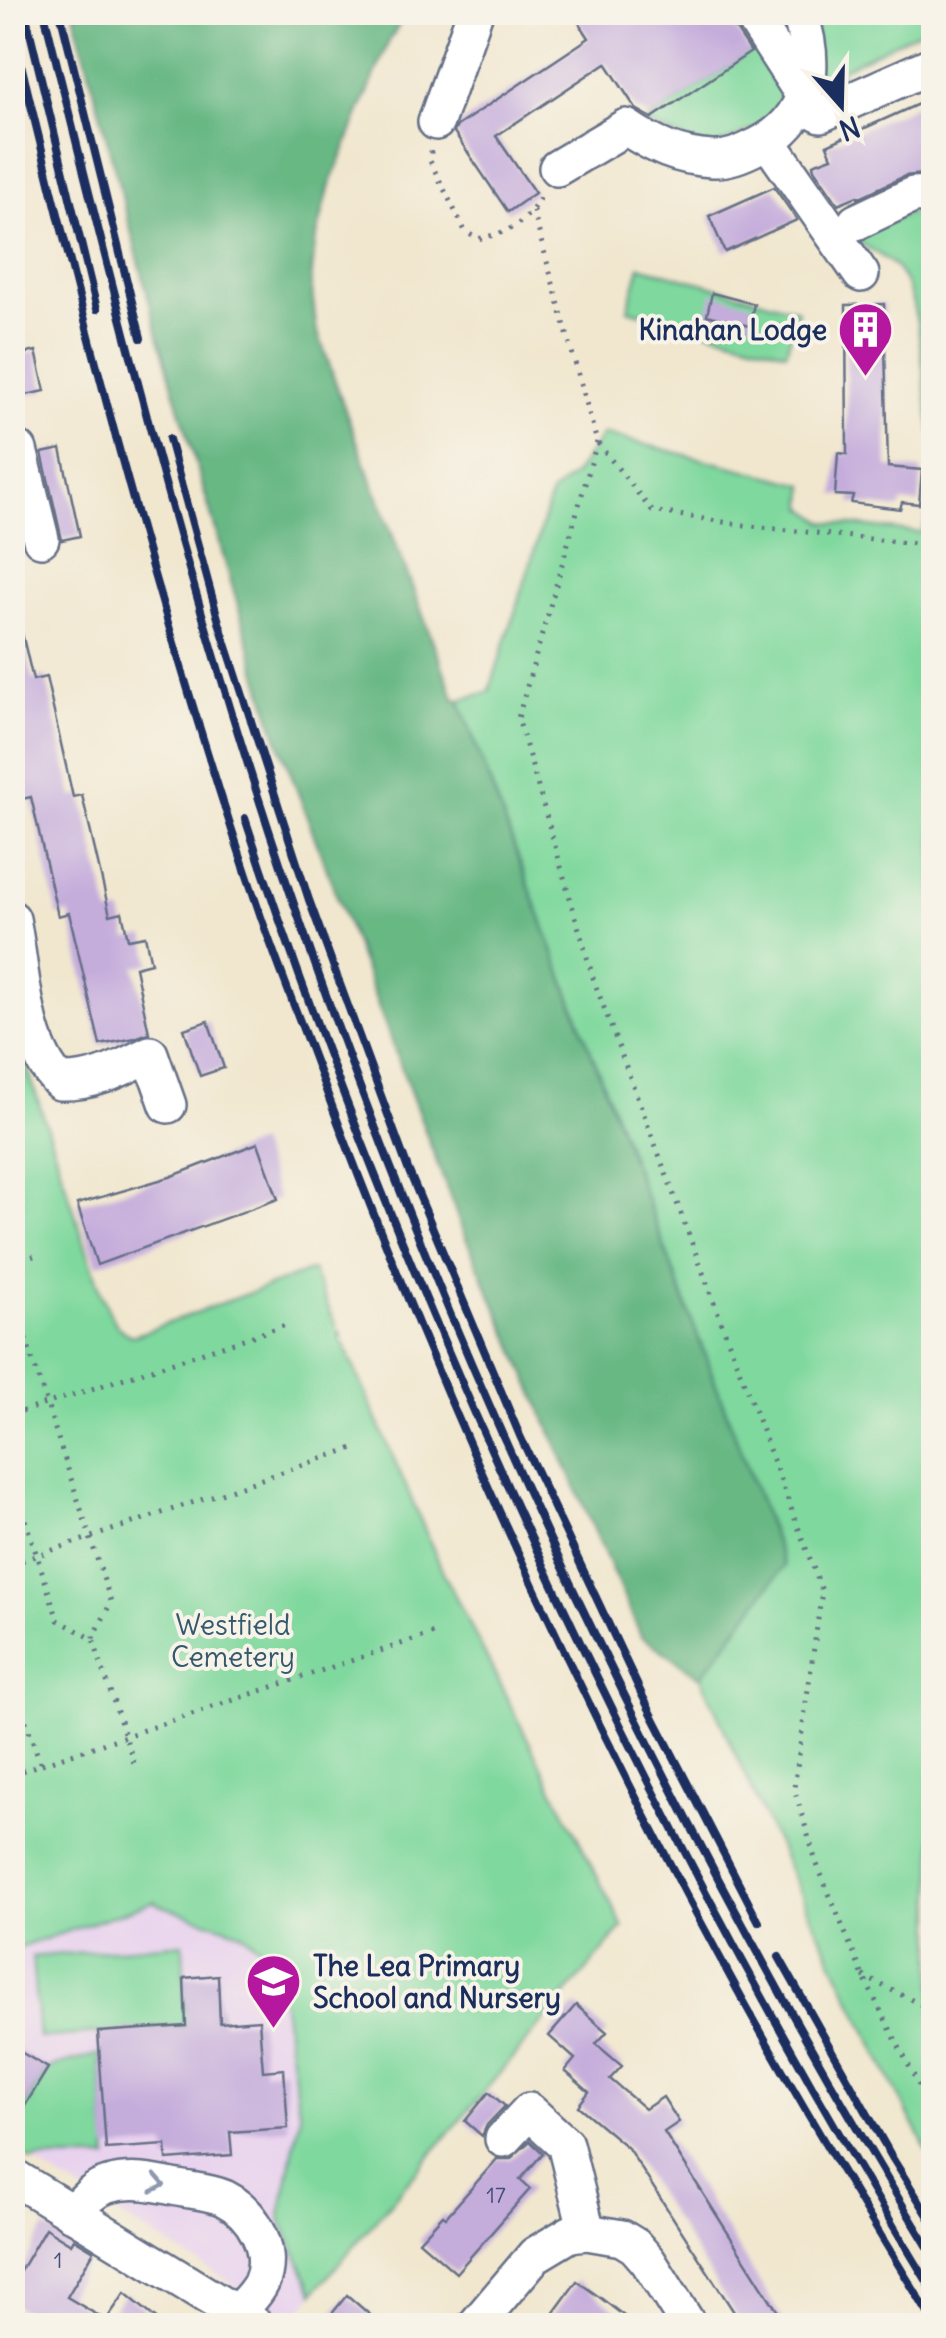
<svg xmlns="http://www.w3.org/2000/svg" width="946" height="2338" font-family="Delius,sans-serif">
<rect width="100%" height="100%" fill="#f7f3e8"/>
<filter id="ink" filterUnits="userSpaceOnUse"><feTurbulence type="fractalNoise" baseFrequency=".01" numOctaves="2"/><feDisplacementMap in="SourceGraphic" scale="20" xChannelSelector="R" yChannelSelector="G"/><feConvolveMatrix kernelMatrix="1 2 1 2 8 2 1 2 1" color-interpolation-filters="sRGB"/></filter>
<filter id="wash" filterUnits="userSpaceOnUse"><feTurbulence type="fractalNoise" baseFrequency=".0048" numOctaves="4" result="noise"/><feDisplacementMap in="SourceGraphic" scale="40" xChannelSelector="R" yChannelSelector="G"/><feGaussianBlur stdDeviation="2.25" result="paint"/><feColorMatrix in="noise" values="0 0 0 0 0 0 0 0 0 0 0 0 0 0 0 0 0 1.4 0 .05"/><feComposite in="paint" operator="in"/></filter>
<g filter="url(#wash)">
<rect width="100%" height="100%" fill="#f1e7cf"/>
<path fill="#e8d2ee" d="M542 1768 623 1927 292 2320 13 2150V1950Z"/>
<g fill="#7fd89d" stroke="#4d847e" stroke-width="2.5">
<path d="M815 13H933V24L840 70 848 90 826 93 816 75Z"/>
<path d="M763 43 790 85 771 115 760 126 710 150 645 123Z"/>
<path d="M933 204V440C923 398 924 296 895 267 884 255 864 247 850 236Z"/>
<path d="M640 266 798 310 786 352 628 309Z"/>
<path d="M603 434 805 485 804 507 824 522 922 533 933 497V2163C851 2003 774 1841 701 1677L784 1565 459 700 489 692 528 572 551 494 575 474Z"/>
<path d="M12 1021 102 1296C110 1312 115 1332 133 1336L312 1270 443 1572 623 1927 314 2293 280 2218 300 2116 276 1960 241 1932 157 1904 155 1901 13 1950Z"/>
<path d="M183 1943 185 2010 219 2008 220 2023 39 2038 32 1957Z"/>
<path d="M99 2054 108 2159H38L32 2161 13 2149 12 2127 48 2068Z"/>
</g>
<path fill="#67b884" stroke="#417471" stroke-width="2.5" d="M74 13H406L388 43 329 188 315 244 311 281 316 327 344 407 455 700H459L784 1566 701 1677 641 1636 462 1229 276 734 160 342Z"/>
<g id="blocks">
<g fill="#c4acdb">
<path d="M572 12H729L732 24 751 52 652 118 636 109 606 63 496 136 535 193 508 212 454 132 457 126 589 38Z"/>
<path d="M934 97V173L905 176 858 198 857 196 838 204 814 169 813 164 832 157 827 145Z"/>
<path d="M774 187 797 220 725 252 709 216Z"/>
<path d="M712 293 754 304 749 326 707 315Z"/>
<path d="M884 304 888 467 922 470 919 504 902 502 900 509 851 503 853 496 835 495 838 453 847 454 846 305Z"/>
<path d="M36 351 45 391 12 398V357Z"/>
<path d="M61 449 80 536 62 540 42 453Z"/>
<path d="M22 633 33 680 46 677 73 797 82 795 110 915 122 912 128 939 145 936 151 963 135 967 149 1033 135 1038 100 1045 69 913 58 916 31 797 22 799 12 755V634Z"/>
<path d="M208 1021 224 1068 200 1076 184 1029Z"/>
<path d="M258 1143 278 1199 97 1265 77 1204 170 1177Z"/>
<path d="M218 1975 220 2023 259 2020 263 2071 284 2069 288 2128 230 2132 232 2155 167 2160 166 2145 106 2149 98 2032 186 2026 184 1978Z"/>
<path d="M576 2005 607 2032 596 2044 622 2066 610 2079 645 2109 663 2097 679 2122 664 2132 787 2326H743L628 2148 578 2106 589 2092 565 2071 575 2059 549 2036Z"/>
<path d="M12 2047 48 2068 12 2127Z"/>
<path d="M489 2092 505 2106 487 2125 482 2136 465 2121Z"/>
<path d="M530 2141 543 2153 520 2180 530 2189 456 2273 419 2241 443 2215 446 2217 497 2159H510Z"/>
<path d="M45 2228 71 2244 74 2239 94 2251 67 2297 106 2320 125 2293 165 2326H48L13 2304V2283Z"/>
<path d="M577 2281 602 2299 637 2326H544Z"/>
<path d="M347 2295 383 2326H322Z"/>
</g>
</g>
</g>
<g filter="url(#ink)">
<use href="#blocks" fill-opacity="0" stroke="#666f86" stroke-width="2.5"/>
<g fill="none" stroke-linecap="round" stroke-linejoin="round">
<defs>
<g id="minor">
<path d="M750 12 804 96"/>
<path d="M802 104 821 114 934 64"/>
<path d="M436 122 475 12"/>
<path d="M768 141 861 274"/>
<path d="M557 168 626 127C654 146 678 157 712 159 727 160 744 153 757 146 812 120 818 65 799 12"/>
<path d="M856 222 913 195 934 194"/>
<path d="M12 451 19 450 41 539"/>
<path d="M12 919C22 968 23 1047 60 1082 95 1083 119 1069 150 1054L168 1105"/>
<path d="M503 2139 529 2111 565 2144 587 2232"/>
<path d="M12 2176 255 2325"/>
<path d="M72 2214C83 2202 93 2189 108 2185 132 2178 154 2183 178 2188 193 2191 210 2192 224 2198 254 2213 275 2251 261 2283 256 2294 244 2305 236 2314"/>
<path d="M475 2326 535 2255 570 2234 587 2232 622 2238 635 2246 648 2261 689 2326"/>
</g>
</defs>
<use href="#minor" stroke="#666f86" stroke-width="40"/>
<g stroke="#666f86" stroke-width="5" stroke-dasharray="2.5 8" stroke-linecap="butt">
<path d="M431 151 430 161 465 231 477 239C512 232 525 224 543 193"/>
<path d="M533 211 597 442 652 511 743 525 934 546"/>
<path d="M597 442 518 718 594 981 822 1591 794 1788 816 1862 863 1976 934 2115"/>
<path d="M12 1222 24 1259"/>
<path d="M12 1263 34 1256"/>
<path d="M12 1312 18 1315 111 1602 93 1639"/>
<path d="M12 1415 286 1325"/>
<path d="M12 1480 58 1620 93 1639 135 1766"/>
<path d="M12 1564 359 1446"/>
<path d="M12 1681 41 1765"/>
<path d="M12 1774 440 1631"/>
<path d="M863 1976 922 2005 934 2007"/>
</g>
<use href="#minor" stroke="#fff" stroke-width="35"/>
<g stroke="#1b2f5e" stroke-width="8">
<path d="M25 12 97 309"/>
<path d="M44 12C118 312 193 612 294 904 455 1374 675 1833 934 2257"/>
<path d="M60 12 141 338"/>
<path d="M12 27C84 326 161 625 261 917 279 968 299 1018 318 1069 431 1373 564 1670 719 1956 786 2081 860 2202 934 2323"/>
<path d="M169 439 219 622 309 900 408 1169 520 1436 642 1695 759 1922"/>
<path d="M245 818C300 986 364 1152 433 1316 576 1654 742 1980 934 2293"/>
<path d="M779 1957 893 2159 934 2225"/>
</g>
</g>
<defs><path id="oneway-chevron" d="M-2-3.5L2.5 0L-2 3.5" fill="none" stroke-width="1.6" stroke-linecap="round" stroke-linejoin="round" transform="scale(2.5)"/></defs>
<use stroke="#8d97ae" href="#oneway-chevron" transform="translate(158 2184) rotate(11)"/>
</g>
<defs>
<symbol id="building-pin" viewBox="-11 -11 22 30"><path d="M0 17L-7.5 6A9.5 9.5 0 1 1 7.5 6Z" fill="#b5179e" stroke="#f7f3e8"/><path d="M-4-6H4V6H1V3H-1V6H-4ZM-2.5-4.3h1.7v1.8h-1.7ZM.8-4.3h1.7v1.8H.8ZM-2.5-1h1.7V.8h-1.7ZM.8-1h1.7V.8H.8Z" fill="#fff"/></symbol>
<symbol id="school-pin" viewBox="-11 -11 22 30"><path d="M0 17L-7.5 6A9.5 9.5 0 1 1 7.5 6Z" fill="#b5179e" stroke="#f7f3e8"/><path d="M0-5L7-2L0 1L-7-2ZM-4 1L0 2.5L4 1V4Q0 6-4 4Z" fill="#fff"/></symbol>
</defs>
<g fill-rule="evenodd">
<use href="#building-pin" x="834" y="298" width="63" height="86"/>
<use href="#school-pin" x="242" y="1950" width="63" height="86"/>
</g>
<g text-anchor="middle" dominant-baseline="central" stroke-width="8" stroke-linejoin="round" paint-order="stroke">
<g font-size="22" fill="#454e7d">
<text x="496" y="2195">17</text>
<text x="58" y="2260">1</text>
</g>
<g font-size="28" font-weight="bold" fill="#1b2f5e" stroke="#f7f3e8" text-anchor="end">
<text x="827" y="330">Kinahan Lodge</text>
<text x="313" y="1966" text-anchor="start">The Lea Primary<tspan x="313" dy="32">School and Nursery</tspan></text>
</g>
<g font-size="28" fill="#34596e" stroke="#f7f3e8">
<text x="233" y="1625">Westfield<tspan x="233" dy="32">Cemetery</tspan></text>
</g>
</g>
<rect width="946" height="2338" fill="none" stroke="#f7f3e8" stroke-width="50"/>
<g transform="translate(841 105) rotate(160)" stroke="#f7f3e8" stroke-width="8" paint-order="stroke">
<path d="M0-8L18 38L0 25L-18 38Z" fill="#1b2f5e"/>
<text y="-15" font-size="28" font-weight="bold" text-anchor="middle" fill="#1b2f5e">N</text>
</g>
</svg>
